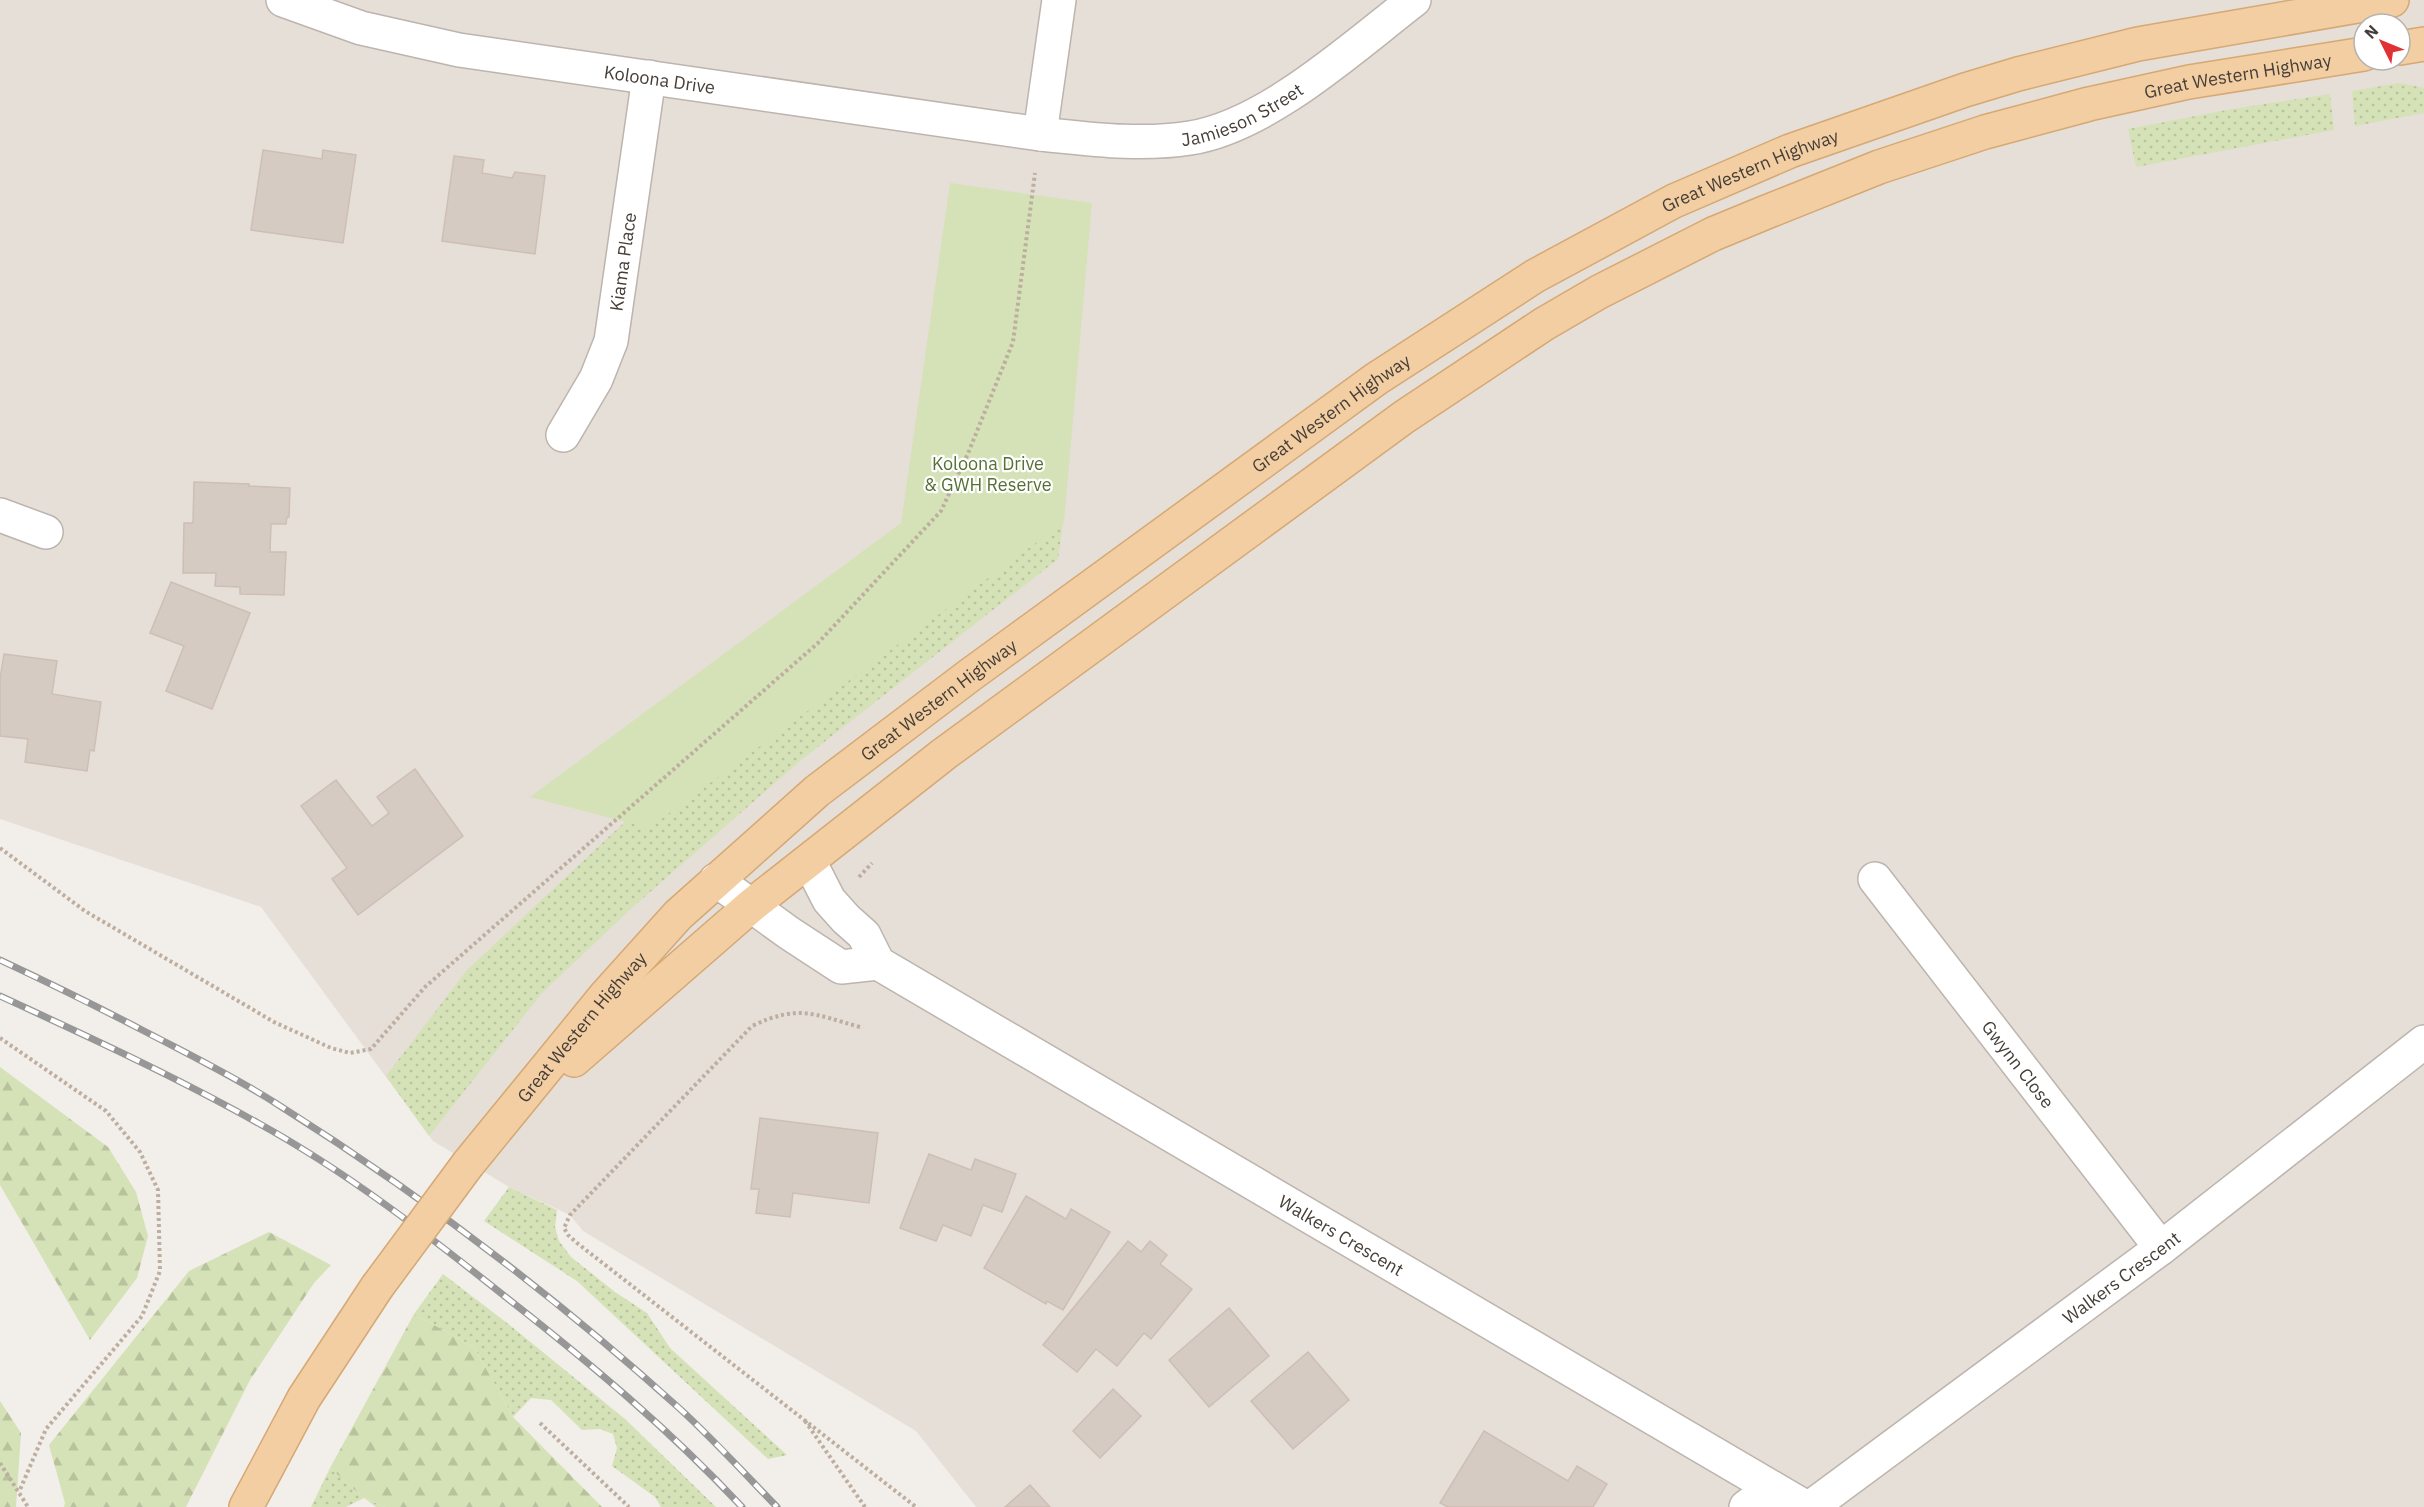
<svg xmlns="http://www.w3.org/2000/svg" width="2424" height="1507" font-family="'IBM Plex Sans',sans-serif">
<defs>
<pattern id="grass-dots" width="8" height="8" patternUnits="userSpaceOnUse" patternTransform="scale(1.5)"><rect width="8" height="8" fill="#d5e2b7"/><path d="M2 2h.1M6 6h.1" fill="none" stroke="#b8c39e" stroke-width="1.8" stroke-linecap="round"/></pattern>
<pattern id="forest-firs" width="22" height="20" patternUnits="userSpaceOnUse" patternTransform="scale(1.5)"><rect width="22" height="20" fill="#d5e2b7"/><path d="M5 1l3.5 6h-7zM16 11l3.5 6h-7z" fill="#b8c39e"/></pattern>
</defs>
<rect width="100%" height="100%" fill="#f2eee9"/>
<path fill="#e6dfd8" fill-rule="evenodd" d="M0 0H2424V1507H976L916 1431 583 1231 570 1215 509 1187 433 1141 261 907 0 819ZM2364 24H2400V60H2364Z"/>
<g fill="url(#grass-dots)">
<path d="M2399 83 2424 88V113L2355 126 2352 91Z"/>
<path d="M2330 94 2334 130 2136 167 2128 129 2232 109Z"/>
<path d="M1066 500 1058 559 800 761 634 906 542 993 429 1136 386 1076 467 970 646 802Z"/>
<path d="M509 1187 557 1210 555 1227 559 1241 571 1257 615 1292 647 1313 670 1348 787 1455 768 1459 577 1281 484 1221Z"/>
<path d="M443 1274 507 1323 625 1419 716 1507H661L655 1497 612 1466 617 1448 613 1434 600 1429 582 1430 551 1400 531 1398 513 1417 474 1347 414 1314Z"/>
<path d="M330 1468 364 1498 385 1507H376L364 1498 346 1507H311Z"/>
</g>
<g fill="url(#forest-firs)">
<path d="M0 1067 108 1147 136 1192 148 1236 137 1278 90 1340 0 1185Z"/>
<path d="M269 1232 331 1265 314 1283 250 1380 186 1507H64L65 1503 49 1445 189 1271Z"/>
<path d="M414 1314 474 1347 513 1417 602 1507H385L364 1498 330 1468Z"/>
<path d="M0 1401 21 1433 16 1507H0Z"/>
</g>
<path fill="#d5e2b7" d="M950 183 1092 203 1064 522 649 828 530 797 901 523Z"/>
<g fill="#d6cbc3" stroke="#cdbfb4" stroke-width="1.5">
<path d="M263 150 322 159 323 150 356 155 343 243 251 230Z"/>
<path d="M454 156 484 160 482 173 512 178 515 172 545 176 535 254 442 241Z"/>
<path d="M194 482 249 484V486L290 488 289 517H287L286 524H271L270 552H286L284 595 240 594V587L215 586 216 573H183L184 523H193Z"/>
<path d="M171 582 250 613 212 709 166 691 184 646 150 633Z"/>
<path d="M4 654 57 661 52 694 101 702 94 751 90 750 87 771 25 762 28 739 0 736V679Z"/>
<path d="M415 769 463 836 358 915 332 879 347 868 301 806 336 780 372 826 389 813 377 797Z"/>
<path d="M760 1118 878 1133 869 1203 793 1193 790 1217 756 1213 759 1189H751Z"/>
<path d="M929 1154 971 1170 975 1159 1016 1174 1002 1212 983 1205 971 1236 943 1225 936 1241 900 1228Z"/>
<path d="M1026 1196 1066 1219 1071 1209 1110 1232 1063 1310 1047 1301 1046 1304 984 1268Z"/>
<path d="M1128 1241 1141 1252 1150 1241 1167 1255 1160 1264 1192 1289 1151 1339 1144 1333 1117 1366 1096 1349 1077 1372 1043 1345Z"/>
<path d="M1229 1308 1269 1356 1209 1407 1169 1360Z"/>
<path d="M1308 1352 1349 1400 1293 1449 1251 1401Z"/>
<path d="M1113 1389 1141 1416 1100 1458 1073 1431Z"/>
<path d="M1484 1431 1568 1481 1577 1466 1607 1484 1593 1507H1448L1440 1503Z"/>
<path d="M1030 1485 1050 1507H1005Z"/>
</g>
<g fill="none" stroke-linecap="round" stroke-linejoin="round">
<defs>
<g id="minor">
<path id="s1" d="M283 0 361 28 459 50 1040 134C1090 139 1140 146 1190 138 1267 126 1353 47 1414 0"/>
<path d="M1040 134 1059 0"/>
<path id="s2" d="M563 435 596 379 611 341 649 77"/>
<path d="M0 515 46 532"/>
<path id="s3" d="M809 861 829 900 846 919 864 935 878 963 1805 1507"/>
<path id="s4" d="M1875 879 2161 1248"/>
<path d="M716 880 789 933 841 967 878 963"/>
<path d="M1746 1507 1772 1488"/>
<path id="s5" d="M1811 1507 2161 1248 2424 1042"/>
</g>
<g id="major">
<path d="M2400 48 2424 44"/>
<path id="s6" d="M574 1060 752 905 944 754 1404 417 1544 324 1599 292 1713 234 1764 213 1879 167 1985 132 2089 104 2189 82 2364 54"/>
<path id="s7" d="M468 1164 606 995 678 915 817 791 970 675 1376 379 1535 276 1674 201 1790 151 1965 90 2018 74 2138 44 2392 0"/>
<path d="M246 1507 304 1398 377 1287"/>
</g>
</defs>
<use href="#minor" stroke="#bdb4ad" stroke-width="36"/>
<use href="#major" stroke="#d5a874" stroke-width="36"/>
<g stroke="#bdaea0" stroke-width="4" stroke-dasharray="3 3" stroke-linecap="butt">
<path d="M0 848 85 911 274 1022 331 1048 350 1053 371 1049 425 987 818 643 941 511 969 451 1013 342 1035 173"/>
<path d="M859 877 872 863"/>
<path d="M860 1027C813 1014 799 1004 752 1026L570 1215 564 1228 568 1235 577 1243 916 1507"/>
<path d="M0 1038 106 1111 140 1152 158 1190 160 1271 142 1316 46 1429 19 1492"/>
<path d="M805 1421 865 1507"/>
<path d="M540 1423 629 1507"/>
<path d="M0 1463 28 1507"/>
</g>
<use href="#minor" stroke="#fff" stroke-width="33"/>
<use href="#major" stroke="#f2cea2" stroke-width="33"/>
<defs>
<g id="rail">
<path d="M0 960C49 983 98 1007 146 1032 190 1055 235 1077 277 1104 417 1192 556 1297 679 1408 713 1439 745 1474 777 1507"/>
<path d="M0 996C87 1036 174 1076 258 1123 347 1172 428 1235 507 1298 590 1363 670 1430 742 1507"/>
</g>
</defs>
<use href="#rail" stroke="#979797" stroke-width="7"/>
<use href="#rail" stroke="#fff" stroke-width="4.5" stroke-dasharray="14" stroke-linecap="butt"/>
<defs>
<path id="major-bridge" d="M377 1287 468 1164"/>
</defs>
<use href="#major-bridge" stroke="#d5a874" stroke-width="36" stroke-linecap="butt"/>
<use href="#major-bridge" stroke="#f2cea2" stroke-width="33"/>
</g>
<g text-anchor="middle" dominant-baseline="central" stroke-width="4.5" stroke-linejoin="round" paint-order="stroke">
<g font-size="18" fill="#453e38" stroke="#fff">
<text stroke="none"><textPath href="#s6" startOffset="1960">Great Western Highway</textPath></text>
<text stroke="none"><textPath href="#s1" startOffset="386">Koloona Drive</textPath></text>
<text stroke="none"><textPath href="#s1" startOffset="978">Jamieson Street</textPath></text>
<text stroke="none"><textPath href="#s7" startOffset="1636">Great Western Highway</textPath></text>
<text stroke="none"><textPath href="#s2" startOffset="186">Kiama Place</textPath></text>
<text stroke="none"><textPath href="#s7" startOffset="1150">Great Western Highway</textPath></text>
<text stroke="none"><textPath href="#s7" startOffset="664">Great Western Highway</textPath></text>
<text stroke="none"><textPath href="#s7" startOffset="178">Great Western Highway</textPath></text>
<text stroke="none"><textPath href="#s4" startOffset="234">Gwynn Close</textPath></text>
<text stroke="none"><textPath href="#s3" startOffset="662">Walkers Crescent</textPath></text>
<text stroke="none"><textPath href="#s5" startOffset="386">Walkers Crescent</textPath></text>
</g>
<g font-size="18" fill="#547032" stroke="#fff">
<text x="988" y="463">Koloona Drive<tspan x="988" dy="21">&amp; GWH Reserve</tspan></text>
</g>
</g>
<g transform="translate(2382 42) rotate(313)"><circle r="28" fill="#ffffff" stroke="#b5b2af" stroke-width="1.5"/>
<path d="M0-4.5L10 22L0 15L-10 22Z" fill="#e03235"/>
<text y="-9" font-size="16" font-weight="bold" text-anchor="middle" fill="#453e38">N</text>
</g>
</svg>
